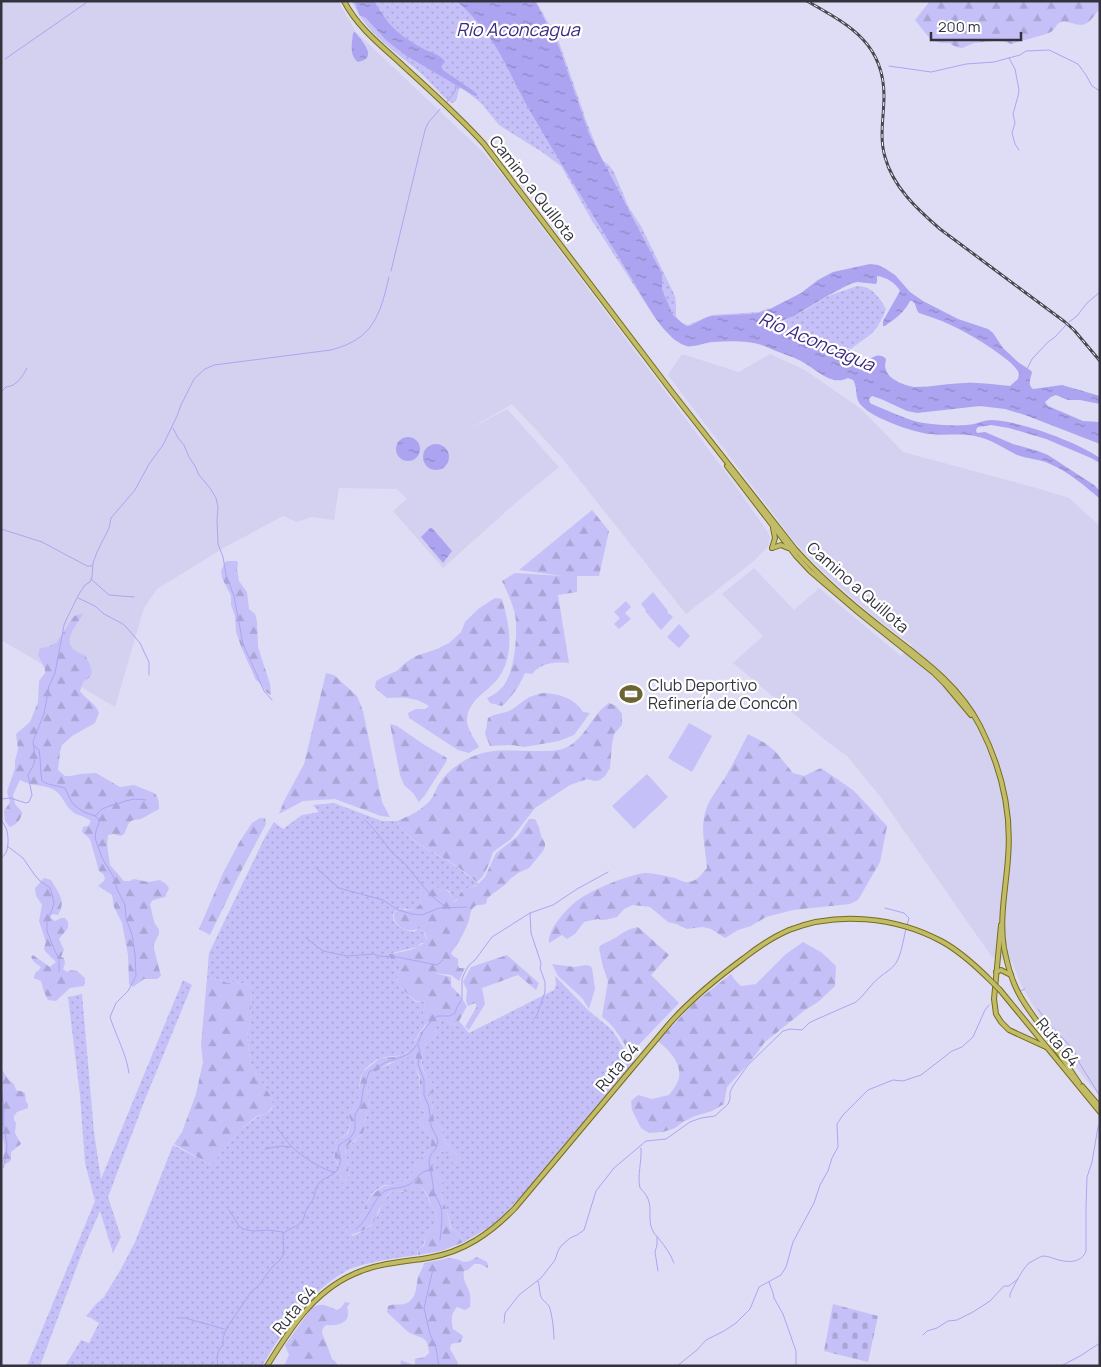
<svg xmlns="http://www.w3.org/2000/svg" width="1101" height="1367" font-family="Manrope,sans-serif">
<defs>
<pattern id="grass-dots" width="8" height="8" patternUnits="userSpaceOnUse" patternTransform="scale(1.25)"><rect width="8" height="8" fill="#c5c0f7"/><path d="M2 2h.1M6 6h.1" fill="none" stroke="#aaa5d5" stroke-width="1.8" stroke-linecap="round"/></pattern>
<pattern id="forest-firs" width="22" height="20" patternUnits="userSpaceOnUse" patternTransform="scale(1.25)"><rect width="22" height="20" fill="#c5c0f7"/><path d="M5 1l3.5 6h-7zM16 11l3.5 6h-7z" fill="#aaa5d5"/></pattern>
<pattern id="cemetery-stones" width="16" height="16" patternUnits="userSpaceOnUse" patternTransform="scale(1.25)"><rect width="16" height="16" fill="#c5c0f7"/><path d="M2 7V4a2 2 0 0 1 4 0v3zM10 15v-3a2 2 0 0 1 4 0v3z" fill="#aaa5d5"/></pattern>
<pattern id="water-ripples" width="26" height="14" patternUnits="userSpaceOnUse" patternTransform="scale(1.25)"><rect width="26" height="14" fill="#ada4f1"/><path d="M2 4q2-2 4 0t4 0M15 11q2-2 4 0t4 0" fill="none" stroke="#8e86c4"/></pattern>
</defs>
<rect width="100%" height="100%" fill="#deddf5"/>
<g fill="#d3d1ef">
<path d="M1 1H338L356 32 482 151 508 182 730 478 767 531 770 537 768 546 754 561 686 614 562 458 512 404 464 432 507 409 559 467 519 500 443 568 393 511 407 499 397 489 339 488 334 520 312 517 297 522 283 516 227 546 157 589 144 608 115 707 1 640Z"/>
<path d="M682 354 739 372 770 354 805 370 861 409 903 452 1040 489 1069 498 1100 526V1097L1072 1062 1036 1010 1021 985 1012 962 992 957 879 795 847 756 829 743 733 663 763 636 722 594 754 568 794 610 819 588 901 656 912 645 876 619 822 571 793 540 668 375Z"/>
</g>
<g fill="url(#grass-dots)">
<path d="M352 1H536L559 42 583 111 585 118 602 160 609 165 614 172 629 208 641 226 675 296 676 304V317L682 323 688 325 712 315 759 312 769 308 779 351 760 344 747 341 715 340 689 347 681 344 673 339 661 325 644 301 591 219 564 171 561 166 542 152 499 125 481 103 462 88 459 89 456 101 452 103 448 101C437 90 427 78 415 68 391 49 364 30 352 1Z"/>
<path d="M857 286C872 286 879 297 886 309 876 335 870 334 851 349 845 346 838 346 832 344 814 340 794 335 779 325L780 323 807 309 828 296Z"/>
<path d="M334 803 382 821H397C407 841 428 849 446 860 458 867 468 876 479 884 474 887 468 887 463 890 457 893 459 899 453 902L450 892 447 890C442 892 440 891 437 887L429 886 422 890 420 896 421 903 415 909H405L400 908 393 913C392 925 403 930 414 932L419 928 424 933 427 941 421 943 417 947 388 954 391 959 397 961 405 965 398 973 397 985 416 1002 422 1001 425 1003 423 1015 428 1019C426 1026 421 1030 417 1036 414 1041 413 1049 407 1052 399 1058 389 1055 380 1058 375 1060 365 1068 362 1073 360 1077 358 1096 359 1100L349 1115 351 1121 347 1134 337 1140 335 1143V1159L342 1173 341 1181 343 1183 346 1182 349 1174 345 1149 347 1145 354 1142 363 1133 365 1127 364 1122 369 1110 367 1083C382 1059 398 1067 416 1051L415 1067 419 1077V1093L425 1116 418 1122C439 1141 433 1147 415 1164L412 1175 406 1181 393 1185H384L371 1194 359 1219 349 1227 346 1231 347 1233 353 1236C360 1232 368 1229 373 1223 378 1217 384 1196 390 1193 397 1190 404 1193 409 1191 413 1190 416 1188 420 1187 427 1192 427 1198 431 1205 434 1212 436 1211 437 1220L426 1236 423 1246 418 1249 417 1255C397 1258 364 1262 346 1271 310 1291 282 1331 262 1366H65L81 1340 89 1343 99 1323 91 1318 86 1316 96 1304 104 1297 121 1269 135 1242 173 1145 211 1165 239 1131 257 1117 265 1114 271 1110 273 1105 270 1095 255 1072 250 1061 247 1034 251 1022 252 988 246 984 235 982 228 983 219 980 207 978 209 953 265 837 274 822 283 829 302 815 319 812 313 805Z"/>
<path d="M555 976 588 1010 612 1030 628 1055 636 1060 529 1188 495 1224 464 1242 458 1233 451 1228C449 1217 446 1206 441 1196L443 1189V1181C429 1171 430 1164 441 1151L448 1154 453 1163 459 1162 461 1160C458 1157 456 1153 453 1150 451 1147 447 1145 445 1142 439 1131 448 1132 434 1121L432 1102 429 1097 430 1094 434 1092 435 1086C427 1078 421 1070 422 1059 423 1054 424 1051 424 1046 427 1042 432 1041 434 1037 438 1029 432 1030 441 1021H446L454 1025 459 1021 469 1033 554 990 556 984Z"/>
<path d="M183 980 192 985 144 1102 108 1197 121 1237 113 1253 100 1211 83 1250 40 1366H27L95 1201 85 1163 80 1095 68 997 82 994 94 1132 101 1179Z"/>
</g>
<g fill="url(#forest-firs)">
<path d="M930 1H1100V8C1096 13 1092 20 1087 23 1078 29 1068 18 1059 23 1056 25 1055 29 1051 32L1043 35 1011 44 1003 41H993L974 43 962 48 956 47 949 43H941L931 40 915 20Z"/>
<path d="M592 510 609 531 599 576H577V592L558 595 569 663C555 662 542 662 532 674L525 673C519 686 513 696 502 706L490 703 487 698C496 694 503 688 507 680 515 665 518 631 515 614 512 603 507 591 502 581L515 573 563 576 519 570Z"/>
<path d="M227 561H237L238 563 237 569 239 581 247 592 249 609 255 614 257 621 258 647 270 684 271 695 266 692 261 684 256 680 242 649 236 632 235 616 231 605V596L222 578 221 571 225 562Z"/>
<path d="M495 598 502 599C508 620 513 642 506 663 504 669 499 679 494 683 484 694 468 701 467 719 466 728 475 739 479 747L469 753 458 750 409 718 408 713 416 709H425L429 706C415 697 403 697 387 698L375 688 376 681 385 676 397 671 405 663 416 656 437 649 449 643 461 632 465 622 478 609Z"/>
<path d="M84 613C74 628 57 647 85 655L90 665 92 672 90 677 83 682 80 691C86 700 95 702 99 713L95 723 72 736 62 745 60 752 58 770 65 776H71L80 774 96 773 120 787 134 785 154 793C159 797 159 803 159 809 157 810 143 818 141 819 136 820 132 819 129 823 127 826 126 831 124 834L121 836 113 834 108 835 107 844 110 865 124 881H130L134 879 148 882 160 880 166 884 169 888 165 897 153 900 150 904 154 922 159 930V934L154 944V949L161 976 157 979H144L133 987 129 984 128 955 122 923 114 907 112 895 98 886 104 881 105 878 103 874 99 871 90 839 82 832 83 827 88 826 91 821C83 815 78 816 73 812 66 807 64 799 58 793 51 786 44 787 36 785 30 785 25 782 20 780L13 795 15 804 22 812C21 820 17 824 10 827L5 821 4 811 10 802 7 792 15 768V761L18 749 16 734 30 722 38 702 39 681 45 673V669L38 655 40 648 48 647 57 642 74 616Z"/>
<path d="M326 673 334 675 357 696 363 711 382 802 390 817 381 816 335 799 303 801 279 814 284 801 304 764Z"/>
<path d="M544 693C560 694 574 698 583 712L590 713 574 735 559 741 524 747 512 745 490 746 485 734 488 718C495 713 504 714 511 710 525 701 526 696 544 693Z"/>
<path d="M609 703 616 706 622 714V725L614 734 612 744 610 768 605 776 600 780 595 781 587 779 570 785 535 808 511 839 493 852 489 864 483 876 477 882C467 874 456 865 445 859 428 849 407 840 397 821 410 816 424 809 432 798 435 793 437 786 441 781 448 771 457 765 467 759 492 746 515 752 542 751 550 751 558 751 565 748 586 739 591 715 609 703Z"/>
<path d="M390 724 397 726 423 744 447 758 446 762 425 795 419 802 413 793 404 785 400 775Z"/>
<path d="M748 734 765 743 775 751 793 773 804 776 821 768 853 790 887 826 880 862 858 900 850 904 793 910 766 917 751 926 738 930 725 938 711 929 703 927 687 929 676 924 668 922 650 907 633 905 624 909 617 917 604 920 597 919 584 922 575 934 567 939 562 935 549 943C547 930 567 908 578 900 592 890 627 875 645 873 655 873 665 876 675 878 679 880 685 883 689 882 697 881 702 874 707 868 706 851 701 834 704 818 706 802 718 789 726 776 734 762 741 748 748 734Z"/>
<path d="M260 818H265L266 824 239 875 210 935 199 929 223 873 240 841 252 823Z"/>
<path d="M529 819H535L539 827 541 836 545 843V846L543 851 529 868 518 873 510 879 506 884 491 895 487 899 486 904 480 905H477C469 909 471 915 468 923 465 931 457 946 451 953L453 956 458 959V965L459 968H465L459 981 451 975 434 973 451 977V986L458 993 467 1006 459 1021 454 1025 446 1021H441C432 1030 438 1028 434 1037 432 1041 427 1042 424 1046 424 1051 423 1054 422 1059 420 1070 427 1078 435 1086L434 1092 430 1094 429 1097 432 1102 434 1121C448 1132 439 1131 445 1142 446 1145 451 1147 453 1150 456 1153 458 1157 461 1160L459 1162 453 1163 448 1154 441 1151C430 1163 429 1171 443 1181V1189L441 1196C446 1206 449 1217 450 1228L458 1233 464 1242 441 1251 418 1255V1249L424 1246 426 1236 437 1220C436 1210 434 1212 431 1205 428 1197 427 1191 420 1187L407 1192 401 1191 389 1193 386 1196 383 1204 379 1209 374 1222 364 1230 351 1235 347 1233 346 1231 349 1227 359 1219 371 1195 384 1186 393 1185 406 1181 412 1175 415 1164C433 1147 439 1141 418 1122L425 1116 419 1092 420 1077 415 1067 416 1052 409 1057 397 1062 389 1063 377 1071 367 1083 369 1110 364 1121 365 1127 363 1133 354 1141 350 1143 345 1149 349 1174 346 1182 342 1183 341 1181 342 1173 335 1158V1143L337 1140 348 1134 351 1121 349 1115 359 1100 357 1094 359 1090 362 1074 364 1071 380 1058 394 1057 407 1053 412 1047 417 1037 425 1027 428 1019 423 1015 425 1003 422 1001H416L397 985 398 973 405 965 391 959 388 954C393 954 413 950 417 947 421 945 424 943 427 940L425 933 419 928C409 935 392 926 394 913L401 908 405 910 415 909 421 903 420 896 422 890 429 886 437 887C440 891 442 892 446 890L450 893 453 902 456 901 460 893 464 889 476 886 485 877 496 853 518 836Z"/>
<path d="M44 878 51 880C58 893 67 900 58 915L54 914 51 915V918L55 921 61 918H65L68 922V928L59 939 64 950 61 957 64 958 65 963 63 969 67 972 70 970 77 971 85 978V982L84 986 70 988 56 1001 48 1000 44 992 41 981 34 978 35 973 39 970 41 967 34 962 31 957 33 955 50 967 56 962 45 951 44 948 46 942 39 921 42 905 36 896 35 888Z"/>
<path d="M638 927 669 955 651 975 679 1003 630 1054C623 1041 614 1025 602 1017L608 981 603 967 599 948C603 942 607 943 613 939 624 933 624 930 638 927Z"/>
<path d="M803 942 821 952 836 966 835 986 818 1002 805 1010 765 1042 751 1061 727 1087 724 1104 712 1111 695 1116 683 1122 675 1128 663 1132 649 1133 641 1128 632 1110 631 1101 638 1095 652 1099 669 1095C672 1091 676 1086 678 1081 684 1065 669 1050 658 1041L694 1003 731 974 734 979 741 986 756 984 786 954Z"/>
<path d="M507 955 539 983 536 990 518 975 482 988 485 1004 469 1030 465 1027 477 1006 475 1003 468 1006 466 1001 467 990 463 982 471 967Z"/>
<path d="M552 964 574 967 586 965 590 966 592 968 595 989 589 1009 582 998 558 976Z"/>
<path d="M207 978 219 980 228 983 235 982 246 984 252 988 251 1022 247 1034 250 1061 255 1072 270 1095 273 1105 270 1110 265 1114 257 1116 239 1131 211 1165 174 1144 182 1132 196 1094 203 1062 201 1045Z"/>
<path d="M1 1068 8 1079 14 1084 16 1090 19 1091H21L25 1093 26 1102 28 1104V1108L17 1112 14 1116V1120L16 1123 15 1133 21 1144 11 1152V1160L8 1163 5 1164 2 1161C6 1152 5 1143 1 1134Z"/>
<path d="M477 1257 487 1262 488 1268 480 1264H474L468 1270 464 1271C462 1281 468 1286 470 1294 471 1298 470 1303 470 1307L465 1310 457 1307C451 1313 451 1320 453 1329L462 1335 463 1337 461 1342 451 1344 450 1349 458 1363 457 1366H400L401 1360 413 1365 415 1364V1359L425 1357 429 1353C428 1332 417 1340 406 1330 400 1325 395 1319 389 1314L387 1312 388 1306C394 1303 401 1306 407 1303 417 1298 416 1286 418 1277 420 1272 423 1268 424 1263L450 1258 456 1259 464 1262 470 1261Z"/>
<path d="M345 1302 350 1303 347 1307C352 1323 339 1326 326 1325L323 1328 322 1333 327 1345 332 1359 336 1362 338 1366H284L289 1355 285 1345 311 1309C321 1301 327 1306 337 1310L341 1308Z"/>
</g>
<path fill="url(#cemetery-stones)" d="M833 1304 878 1316 868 1362 824 1351Z"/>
<g fill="#c5c0f7">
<path d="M653 592 668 611 667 612 673 617 661 630 645 611 646 610 641 604Z"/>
<path d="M626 601 631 607 625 613 631 619 619 629 614 624 620 618 614 612Z"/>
<path d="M679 624 690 636 679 648 667 637Z"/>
<path d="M689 723 712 736 692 772 668 758Z"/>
<path d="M647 774 668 797 634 829 612 806Z"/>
</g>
<g fill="url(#water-ripples)" fill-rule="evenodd">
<path d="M354 1H374C389 26 397 34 422 48 429 52 442 55 445 62L441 66 443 70 472 90 477 94V96L473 95 405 55 386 40 366 18 359 15 357 6Z"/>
<path d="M457 1H535L559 47 589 134 660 270 662 274V290L673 315 682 323 686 326H690L705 318 712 316 752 314 764 312 801 293 818 280 833 272 870 264 878 265 886 269 895 275 910 292 923 301 958 319 988 329 993 333 1003 348 1018 362 1030 370 1032 372C1031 378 1027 384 1033 389L1062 385 1100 396V404L1080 400H1068L1056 395 1051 397 1045 402 1048 406 1083 421 1100 422V444L1025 415 1005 409 980 406 917 413 907 411 881 399 872 396 869 399 870 403 874 405C889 411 909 421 924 423 938 425 953 426 966 425 975 425 983 420 992 420 1020 421 1077 442 1100 458V463L1091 458 1046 439 1009 428 991 425 978 427 976 430 977 433 985 432 1013 444 1038 451 1048 455 1094 485 1100 491V499C1085 486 1069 472 1050 464 1040 459 1028 459 1017 455 1003 448 991 439 975 436 960 433 945 436 930 434 915 433 873 418 863 407 853 398 859 390 853 380L848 378C831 387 815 368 801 361 791 356 780 353 769 348 752 340 731 341 713 342 701 343 692 350 680 343 657 329 643 296 629 274 596 219 562 166 530 111 516 87 506 61 490 38 481 25 469 12 457 1ZM877 276C886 277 896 283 900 291L883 321V326H885C896 318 904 313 910 301H912C917 304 915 309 919 313 949 322 977 337 1002 356 1009 361 1015 366 1019 373L1018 379 1010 386C995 385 981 382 966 383 950 383 932 387 915 387 906 386 889 380 886 370 884 366 886 362 886 359 877 350 870 361 861 364 855 361 856 353 848 349L793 333 777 326 779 322 794 316 829 295 850 284 857 282 876 284 877 282Z"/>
<path d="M355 32C362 41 379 58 358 62 349 55 352 43 353 33Z"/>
<circle cx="408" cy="449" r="12"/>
<circle cx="436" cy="457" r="13"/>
<path d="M430 528H432L452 551 443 563 421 537Z"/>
</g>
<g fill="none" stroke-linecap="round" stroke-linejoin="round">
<g stroke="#ada4f1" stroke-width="1">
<path d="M1009 58 1015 69 1019 90 1018 96 1013 114 1015 123 1012 133 1015 144 1019 150"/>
<path d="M5 59 86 3"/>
<path d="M889 66 931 72 966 64 994 62 1020 55 1026 51 1049 50 1078 64 1086 75 1092 86 1100 91"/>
<path d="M447 102 455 91 456 85"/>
<path d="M391 271 425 130 428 123 440 109"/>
<path d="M1069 322 1077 316 1087 303 1100 292"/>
<path d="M1027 369 1032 359 1048 342 1055 337 1066 325"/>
<path d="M1 392 6 387C17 386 22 377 27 368"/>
<path d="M173 428 178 438 184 445 189 457 195 466 199 475 210 488 216 498 218 507 217 520 218 544 223 557 226 575 234 596 243 644 264 691 272 700"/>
<path d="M1 529 42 542 87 566H92"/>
<path d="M91 579 109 595 134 597"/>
<path d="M78 598 95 606 104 614 123 624 127 628 140 643 146 656 149 662V675"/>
<path d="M33 745 39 750C41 760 40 772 42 781 49 786 57 785 65 788L71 801 75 806 84 812 95 816 99 819V823L96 831 95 838 102 858 113 876 117 889 125 905 126 918 132 935 135 955 136 976 128 991 116 1003 110 1017C116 1036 126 1053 129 1073"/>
<path d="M1 799 10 798 26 803 29 802 32 795 28 775 34 764 35 757 33 741 44 714 49 686 55 673 64 625 67 618 79 594 85 585 90 582 92 577 93 563 97 552 109 528 111 518 135 490 149 464 163 445 177 416 181 405 194 379 205 369 214 365 331 350C373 339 380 316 389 277"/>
<path d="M95 816 102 809 112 805 118 804 125 801 135 799 146 800"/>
<path d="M1 819C3 823 6 827 7 831 9 840 9 854 1 858"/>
<path d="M365 820C376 830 383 842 393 853 397 858 403 861 407 866 419 881 431 899 448 908"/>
<path d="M7 846 23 858 34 874 39 880 50 888 52 894 54 903 52 910 47 920V931L54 949 59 959V972"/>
<path d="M316 868 339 888 383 900 398 910 412 914 422 915 439 908 467 907"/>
<path d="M885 908 904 913 909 918 907 925"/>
<path d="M530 913 531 933 541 963 540 968 545 982V992L537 1015 534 1019"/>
<path d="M306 938 323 951 347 956 374 954 379 956 397 957 437 965 443 960"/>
<path d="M1020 991 1025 989"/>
<path d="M1038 1009 1047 1022 1074 1050 1080 1064 1100 1096"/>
<path d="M418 1045 420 1052 418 1064 424 1080V1095L429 1107 431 1126 438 1140 436 1149C425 1158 430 1166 432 1178 433 1183 433 1188 434 1193 436 1198 440 1203 441 1208 443 1218 441 1230 440 1240"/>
<path d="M1 1086 4 1109 3 1122 7 1144 6 1157 3 1168"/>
<path d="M276 1127C282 1133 285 1140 291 1146 300 1155 323 1171 335 1172"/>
<path d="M641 1148C642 1162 637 1175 640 1188 658 1205 644 1216 654 1233 655 1235 658 1237 659 1239 665 1246 671 1255 674 1263"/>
<path d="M265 1149 280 1146 291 1147"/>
<path d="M229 1210 239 1226 243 1229 253 1231 267 1230 283 1232"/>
<path d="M356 1229C368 1220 371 1205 381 1194 388 1186 401 1190 410 1184 414 1182 416 1179 418 1176 421 1173 425 1171 429 1170"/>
<path d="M657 1237V1245L655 1252 658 1271"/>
<path d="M433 1269 424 1308 430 1334 436 1348 439 1366"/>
<path d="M538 1281C540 1286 539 1292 541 1297 543 1301 547 1303 549 1306 552 1313 554 1331 554 1339"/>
<path d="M769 1282 773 1293 774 1298 783 1314 796 1351V1366"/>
<path d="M1010 1297V1294C1015 1284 1021 1271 1029 1263 1033 1261 1039 1257 1043 1256 1049 1256 1054 1259 1059 1260 1070 1263 1082 1262 1086 1251V1207L1087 1177 1092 1162 1098 1127 1100 1124"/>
<path d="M179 1318H185L224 1329"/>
<path d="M504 1323 505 1313 519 1295 541 1278 555 1260 558 1251 561 1246 570 1238 577 1235 584 1230 596 1191 614 1168 646 1141 666 1139 690 1122 701 1118 715 1116 728 1104 730 1099V1092L733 1086 748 1065 783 1031 790 1029 802 1030 809 1023 815 1020 856 1002C865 995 871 983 881 976 886 972 892 969 896 963 902 953 903 940 906 929"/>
<path d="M923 1335 927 1331 937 1328 948 1321 957 1320 973 1312 990 1301 1004 1286H1009L1018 1279"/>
<path d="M218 1366 217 1357 219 1350 223 1345V1338L226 1329 251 1292 260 1284 272 1267 279 1261 284 1254 283 1234C288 1228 297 1228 302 1221 304 1219 305 1214 306 1210 308 1206 312 1202 314 1197 315 1193 315 1189 317 1186 323 1176 334 1177 338 1169 341 1163 341 1156 338 1150L339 1145 351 1137 355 1130V1115L361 1104 363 1090 369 1072 388 1061 402 1057 411 1052 418 1043 423 1031 434 1018 438 1016H450L455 1013 457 1007 462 999V979L465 972 469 965 475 960 492 937 530 913 553 905 577 889 608 872"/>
<path d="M677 1366 697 1350 706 1340 724 1331 736 1323 750 1309 759 1287 781 1275 786 1267 793 1242 814 1203 820 1185 828 1171 832 1158 838 1147 837 1124 843 1115 868 1090 893 1080 903 1081 921 1075 952 1051 962 1047 973 1037 985 1010 989 1005"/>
<path d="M1061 1366 1080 1356 1100 1343"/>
</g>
<defs>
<g id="major">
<path d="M344 1C357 26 378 43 398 61 427 88 457 114 484 144L672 392 795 549C821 578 851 604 882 628 919 657 958 683 980 726 1001 767 1012 811 1008 858 1006 888 999 918 1004 948 1007 963 1011 979 1018 992 1024 1004 1033 1015 1041 1027 1054 1045 1066 1064 1079 1083"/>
<path d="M727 466 796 556 810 571 859 613 934 673 945 684 971 715"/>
<path d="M772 548 775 538 773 528"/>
<path d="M772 548 781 545 788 548"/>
<path d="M1001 925 994 999 996 1014 1001 1022 1009 1030 1046 1047"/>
<path d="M996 972 1001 970 1011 975"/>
<path d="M1000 990 1100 1112"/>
<path d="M1082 1086 1100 1107"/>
<path d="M267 1366C290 1329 313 1292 354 1274 377 1263 404 1262 428 1258 464 1252 491 1233 515 1208L670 1023C692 998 717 978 744 958 758 947 773 937 789 930 837 911 896 917 941 941 960 951 976 966 991 981"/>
</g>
</defs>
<use href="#major" stroke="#766e16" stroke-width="6"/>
<use href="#major" stroke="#c2bb67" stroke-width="4"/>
<defs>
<path id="rail" d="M807 1C847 24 884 42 884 96 884 116 879 137 885 157 893 187 917 209 940 229L1065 322 1074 330 1100 361"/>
</defs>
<use href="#rail" stroke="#484752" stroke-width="3"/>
<use href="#rail" stroke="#fff" stroke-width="1" stroke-dasharray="4" stroke-linecap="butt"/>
<defs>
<path id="major-bridge" d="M991 981 1000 990"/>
</defs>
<use href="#major-bridge" stroke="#766e16" stroke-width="6" stroke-linecap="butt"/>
<use href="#major-bridge" stroke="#c2bb67" stroke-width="4"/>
</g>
<defs>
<symbol id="stadium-bare" viewBox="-9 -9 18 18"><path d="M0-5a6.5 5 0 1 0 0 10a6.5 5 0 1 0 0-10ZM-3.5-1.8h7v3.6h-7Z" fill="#6b6532" stroke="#fff" stroke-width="2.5" paint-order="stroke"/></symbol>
</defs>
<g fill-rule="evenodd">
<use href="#stadium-bare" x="615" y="678" width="32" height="32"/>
</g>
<g text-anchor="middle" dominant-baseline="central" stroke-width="4.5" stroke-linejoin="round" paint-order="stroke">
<g font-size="16" fill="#34333d" stroke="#fff">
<text transform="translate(533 188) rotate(52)">Camino a Quillota</text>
<text transform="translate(858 587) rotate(41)">Camino a Quillota</text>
<text transform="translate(1058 1042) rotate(50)">Ruta 64</text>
<text transform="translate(617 1067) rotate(-50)">Ruta 64</text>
<text transform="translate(294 1310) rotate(-50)">Ruta 64</text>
</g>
<g font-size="16" fill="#34333d" stroke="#fff" text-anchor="start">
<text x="648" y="685">Club Deportivo<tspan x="648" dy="18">Refinería de Concón</tspan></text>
</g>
<g font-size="18" font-style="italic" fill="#3e2981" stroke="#fff">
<text x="518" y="29">Rio Aconcagua</text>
<text transform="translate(817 341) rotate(23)">Río Aconcagua</text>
</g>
</g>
<rect width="1101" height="1367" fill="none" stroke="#34333d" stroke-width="5"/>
<path d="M931 32v8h90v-8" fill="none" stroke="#34333d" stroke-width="2.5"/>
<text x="938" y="32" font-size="15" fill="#34333d" stroke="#ffffff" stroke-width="4" paint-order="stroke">200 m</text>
</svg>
